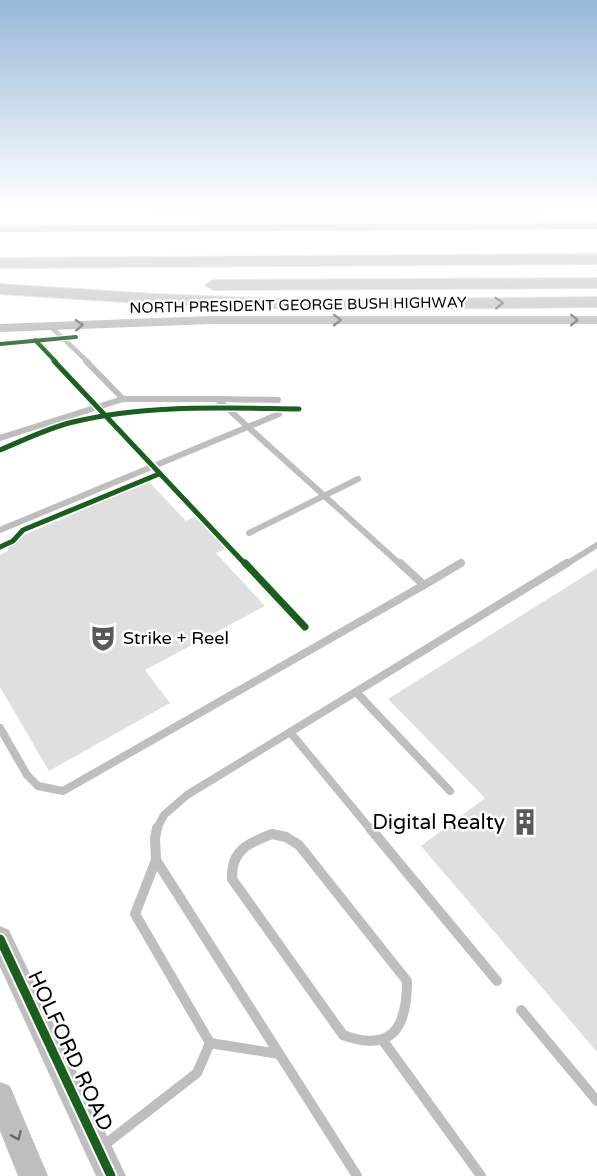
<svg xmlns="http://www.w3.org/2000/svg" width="597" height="1176" font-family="'Varela Round',sans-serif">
<rect width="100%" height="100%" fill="#fff"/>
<path fill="#ececec" d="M145 207H518L546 216 415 219 162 217Z"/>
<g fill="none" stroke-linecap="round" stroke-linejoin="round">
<path stroke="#bfbfbf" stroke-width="4" d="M439 207 462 214"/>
</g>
<g fill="#dfdfdf">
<path d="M149 482 186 521 196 516 227 548 216 553 265 606 145 670 170 703 49 771 0 687V555L8 551V545L19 541 17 538Z"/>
<path d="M597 568V1052L421 846 485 798 388 699Z"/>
</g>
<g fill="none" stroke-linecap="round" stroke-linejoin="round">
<defs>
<g id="motorway">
<path d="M597 254V264L0 268V258Z"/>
<path d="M597 278V288L213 290 205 285 213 280Z"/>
<path d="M0 284 155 294 310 300 597 297V307L310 310 155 304 0 294Z"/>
</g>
</defs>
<use href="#motorway" stroke="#dbdbdb" stroke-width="2"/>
<path stroke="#bebebe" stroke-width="4.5" d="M50 326 88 362"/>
<g stroke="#bebebe" stroke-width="6">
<path d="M86 361 123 399"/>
<path d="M217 399 278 400"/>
<path d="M0 438 123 399H217L401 565"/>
<path d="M0 530 279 414"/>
<path d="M249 533 358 479"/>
<path d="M458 565 461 563"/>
<path d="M565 565 597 545"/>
</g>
<g stroke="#bebebe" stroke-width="8">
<path d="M424 585 461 563"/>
<path d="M356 692 450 791"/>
<path d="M0 728 27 775 38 786 63 791 424 585 400 563"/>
<path d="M290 732 371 830"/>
<path d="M156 830 164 815 187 795 567 563"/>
</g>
<g stroke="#bebebe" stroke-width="10">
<path d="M157 828 155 838 156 860 357 1176"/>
<path d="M370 828 497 981"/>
<path d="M272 834 286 837 299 845 407 981C407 1028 392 1053 343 1035L232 879C231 850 248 843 272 834Z"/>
<path d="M156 860 135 914 210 1043 279 1054"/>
<path d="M521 1010 597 1101"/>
<path d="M384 1042 481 1176"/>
<path d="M103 1146 197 1073 210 1043"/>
</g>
<g fill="#bebebe" fill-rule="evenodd">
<path d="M0 926 9 930 126 1176H96L0 967Z"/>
<path d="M0 1082 10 1086 48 1176H18L0 1131Z"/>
</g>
<g fill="#b8b8b8" fill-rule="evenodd">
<path d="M597 223V229L0 232V226Z"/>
<path d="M211 316H597V324H211L0 332V324Z"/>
</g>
<use href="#motorway" fill="#bebebe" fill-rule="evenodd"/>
<defs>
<g id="cycleway-far3">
<path d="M35 340 56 362"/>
<path d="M0 344 76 337"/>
</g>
<g id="cycleway-far2">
<path d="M54 361 246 565"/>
<path d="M0 450C24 440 48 428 73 422 147 404 224 408 299 409"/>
<path d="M0 547 13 541 23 530 159 474"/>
</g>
<path id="cycleway-far1" d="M245 563 305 627"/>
<path id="cycleway" d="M0 939 111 1176"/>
</defs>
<use href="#cycleway-far3" stroke="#fff" stroke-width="6"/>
<use href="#cycleway-far2" stroke="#fff" stroke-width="8"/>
<use href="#cycleway-far1" stroke="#fff" stroke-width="10"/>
<use href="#cycleway" stroke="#fff" stroke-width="13"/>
<use href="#cycleway-far3" stroke="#1b5e20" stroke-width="4"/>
<use href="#cycleway-far2" stroke="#1b5e20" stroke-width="5"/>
<use href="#cycleway-far1" stroke="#1b5e20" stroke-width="7"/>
<use href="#cycleway" stroke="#1b5e20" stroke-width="9"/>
</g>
<defs><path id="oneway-chevron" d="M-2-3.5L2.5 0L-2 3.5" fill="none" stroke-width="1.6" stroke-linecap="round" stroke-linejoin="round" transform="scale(1.5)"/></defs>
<g stroke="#686868">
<use href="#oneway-chevron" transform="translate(499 303) rotate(-2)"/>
<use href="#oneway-chevron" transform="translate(17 1136) rotate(67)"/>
</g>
<g stroke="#656565">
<use href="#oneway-chevron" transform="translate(337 320)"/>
<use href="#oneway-chevron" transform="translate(574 320)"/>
<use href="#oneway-chevron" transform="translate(79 325) rotate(-3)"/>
</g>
<linearGradient id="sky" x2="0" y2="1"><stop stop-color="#97b8d8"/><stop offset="0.56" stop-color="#fff"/><stop offset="1" stop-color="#fff" stop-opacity="0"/></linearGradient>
<rect width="597" height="372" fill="url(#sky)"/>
<defs>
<symbol id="theatre-bare" viewBox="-9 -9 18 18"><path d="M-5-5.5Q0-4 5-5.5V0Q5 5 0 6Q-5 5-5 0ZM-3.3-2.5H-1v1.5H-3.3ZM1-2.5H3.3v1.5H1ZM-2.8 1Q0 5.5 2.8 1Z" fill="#595959" stroke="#fff" stroke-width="2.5" paint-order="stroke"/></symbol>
<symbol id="building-bare" viewBox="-9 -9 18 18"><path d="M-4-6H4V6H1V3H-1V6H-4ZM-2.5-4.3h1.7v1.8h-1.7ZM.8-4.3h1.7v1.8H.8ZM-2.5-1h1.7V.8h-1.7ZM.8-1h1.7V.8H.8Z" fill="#595959" stroke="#fff" stroke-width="2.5" paint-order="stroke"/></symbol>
</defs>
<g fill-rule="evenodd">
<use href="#theatre-bare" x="84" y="619" width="38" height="38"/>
<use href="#building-bare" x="506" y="803" width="38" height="38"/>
</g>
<g text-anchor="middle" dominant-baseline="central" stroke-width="5" stroke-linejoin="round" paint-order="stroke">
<g font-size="15" fill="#000" stroke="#fff">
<text transform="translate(298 305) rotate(-1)">NORTH PRESIDENT GEORGE BUSH HIGHWAY</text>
</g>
<g font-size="18" fill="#000" stroke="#fff" text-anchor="start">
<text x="123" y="638">Strike + Reel</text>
</g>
<g font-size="21" fill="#000" stroke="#fff" text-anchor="end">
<text x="505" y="822">Digital Realty</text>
</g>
<g font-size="21" fill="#000" stroke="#fff">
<text transform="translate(70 1051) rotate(65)">HOLFORD ROAD</text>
</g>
</g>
</svg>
